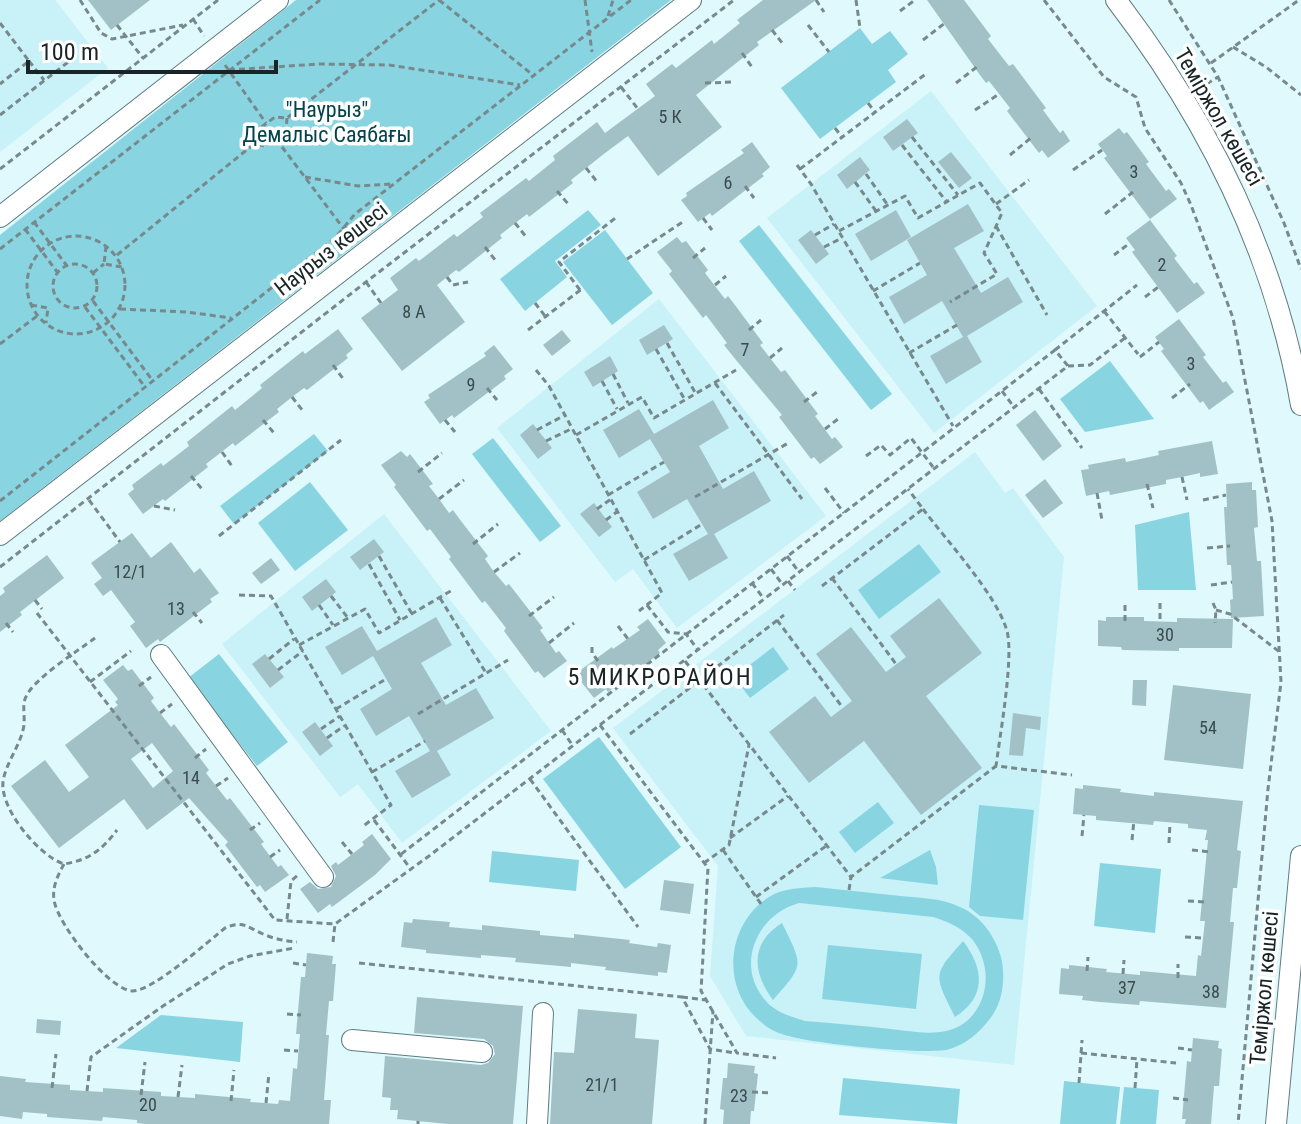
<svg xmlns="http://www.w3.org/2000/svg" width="1301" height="1124" font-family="'Roboto Condensed',sans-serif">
<rect width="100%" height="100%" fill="#dff9fd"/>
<g fill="#c8f2f8">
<path d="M0 0H55L108 68 0 152Z"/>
<path d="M931 91 1097 306 934 433 767 218Z"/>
<path d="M659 299 826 516 677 628 633 569 615 582 497 428Z"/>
<path d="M975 452 1005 493 1013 488 1064 557 1014 1065 746 1036 710 976 718 866 613 728Z"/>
<path d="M384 514 551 731 402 843 358 784 340 797 222 644Z"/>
</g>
<g fill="#88d5e1" fill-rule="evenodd">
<path d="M296 0H671L0 521V235Z"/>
<path d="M860 28 872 44 890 31 908 54 888 70 896 82 820 139 781 88Z"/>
<path d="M588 210 601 225 555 261 567 277 525 311 500 279Z"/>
<path d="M759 225 892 394 871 410 739 241Z"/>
<path d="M605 230 653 293 612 325 563 262Z"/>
<path d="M1110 361 1154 419 1085 432 1060 399Z"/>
<path d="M314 434 328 451 234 524 220 506Z"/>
<path d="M493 438 561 526 540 542 472 454Z"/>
<path d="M310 482 348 530 295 571 258 523Z"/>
<path d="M1189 512 1196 590H1138L1135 525Z"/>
<path d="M919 544 941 572 879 619 858 590Z"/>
<path d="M773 647 789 669 750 698 734 677Z"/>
<path d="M219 654 288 742 257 766 188 678Z"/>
<path d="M599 737 681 847 625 889 543 779Z"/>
<path d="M878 802 894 823 855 853 839 832Z"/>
<path d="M979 805 1034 810 1023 920 980 916 969 907Z"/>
<path d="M930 850 936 867 938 885 880 878Z"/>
<path d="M492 851 579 860 576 891 489 882Z"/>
<path d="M1100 863 1161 869 1155 933 1094 926Z"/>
<path d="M816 887C844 890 872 893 901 896 920 898 942 898 960 907 981 916 995 936 1001 957 1006 978 1003 1003 989 1020 979 1033 966 1044 950 1049 929 1056 804 1043 782 1034 775 1032 766 1027 761 1022 720 990 726 924 769 897 783 888 800 888 816 887ZM799 903 933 917C959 925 978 937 984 964 991 992 976 1025 946 1031 928 1035 909 1031 891 1029 863 1026 834 1023 805 1021 793 1017 781 1014 771 1006 733 972 753 916 799 903Z"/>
<path d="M782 923C803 966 805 964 773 1000 752 972 750 943 782 923Z"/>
<path d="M963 941C984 968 987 997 955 1017 934 974 932 976 963 941Z"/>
<path d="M828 945 922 954 916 1009 822 999Z"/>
<path d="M161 1015 243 1022 240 1062 116 1048Z"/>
<path d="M843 1078 960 1089 957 1124 839 1115Z"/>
<path d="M1064 1081 1120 1087 1116 1124H1060Z"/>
<path d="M1124 1087 1159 1090 1156 1124H1120Z"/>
</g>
<g fill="#a2c1c6" fill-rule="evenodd">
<path d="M88 0H150L111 30Z"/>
<path d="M763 0H816L757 42 759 45 696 95 722 127 658 176 628 136 605 153 571 180 573 183 529 217 527 214 500 235 502 238 473 261 459 272 456 270 437 285 465 322 402 371 361 318 398 290 390 278 416 258 419 261 454 234 457 237 483 217 480 213 526 178 529 181 555 160 553 156 597 122 605 133 655 96 646 84 672 64 676 68 712 40 714 44 740 23 737 20Z"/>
<path d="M927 0H964L991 36 988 39 1009 66 1013 64 1046 108 1043 110 1060 133 1063 130 1070 141 1048 158 1042 150 1039 153 1007 111 1010 108 989 81 986 83 980 75Z"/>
<path d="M907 119 918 133 893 151 883 137Z"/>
<path d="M1119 128 1124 134 1127 132 1149 162 1146 164 1166 191 1169 189 1177 199 1150 219 1104 158 1107 156 1098 144Z"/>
<path d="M752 142 770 167 762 174 764 176 712 216 710 213 698 222 681 200 687 196 686 193 744 153 741 150Z"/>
<path d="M951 152 972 178 959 188 938 162Z"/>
<path d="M860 157 870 170 847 189 837 175Z"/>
<path d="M968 204 984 231 954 248 981 293 1008 277 1023 302 967 336 982 362 946 384 930 356 963 337 942 301 904 324 889 297 927 275 907 240Z"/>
<path d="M896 210 911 237 871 261 855 234Z"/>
<path d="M1150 220 1177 256 1174 258 1194 284 1197 282 1205 293 1177 313 1132 252 1135 250 1126 238Z"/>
<path d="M811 230 829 254 816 264 798 240Z"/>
<path d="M677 237 682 243 686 241 708 270 705 273 725 299 728 296 735 305 763 343 760 345 770 358 781 372 785 370 818 414 815 416 832 439 835 437 843 447 820 464 814 457 811 459 779 417 782 415 736 360 724 345 727 343 706 315 703 318 669 274 672 271 657 252Z"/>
<path d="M1179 319 1206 355 1203 357 1223 383 1226 381 1234 392 1209 410 1203 401 1200 403 1161 351 1164 349 1155 337Z"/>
<path d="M664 325 673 339 647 355 639 340Z"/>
<path d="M338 329 353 349 346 355 348 358 307 390 304 388 292 397 277 409 279 412 235 446 233 443 206 464 208 467 165 501 163 499 143 514 128 494 134 489 132 485 161 463 163 466 189 446 187 442 232 406 235 410 262 388 260 385 303 351 305 354Z"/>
<path d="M562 330 571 341 552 356 543 345Z"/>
<path d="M494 345 513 369 504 376 506 379 454 418 452 415 440 424 424 402 430 398 428 395 486 356 484 353Z"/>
<path d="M610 356 618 371 593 387 584 372Z"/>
<path d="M713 400 729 428 699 446 723 489 754 471 771 501 714 534 728 558 689 581 673 554 708 534 687 499 653 519 637 492 670 472 650 439 619 458 603 430 639 409 654 434Z"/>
<path d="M1035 410 1062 446 1043 461 1016 425Z"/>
<path d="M533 424 552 448 538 459 520 435Z"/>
<path d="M1212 441 1218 474 1200 477V473L1182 477 1166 480V484L1110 495 1109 491 1086 496 1081 470 1089 469 1088 465 1125 458 1126 462 1159 455 1158 451Z"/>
<path d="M401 451 407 457 410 454 433 484 429 486 439 499 449 513 453 510 461 521 488 556 485 559 494 572 506 586 509 584 543 628 540 630 556 653 559 651 567 661 544 678 538 671 535 673 504 631 506 628 485 601 482 603 449 559 451 557 430 529 427 531 394 487 396 485 381 465Z"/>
<path d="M1045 479 1063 503 1043 518 1025 495Z"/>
<path d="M1252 482V490H1256L1258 527 1254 528 1257 561H1261L1264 616 1231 618 1230 600 1233 599 1231 565H1227L1224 507H1227L1226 484Z"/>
<path d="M594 503 612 527 599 537 580 514Z"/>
<path d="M132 533 151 558 171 542 194 573 200 568 219 593 210 599 212 602 160 642 158 639 146 648 130 626 135 622 111 590 103 596 94 584 102 578 91 563Z"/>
<path d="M374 539 384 552 360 570 350 557Z"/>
<path d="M47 555 64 578 20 612 22 615 0 632V596L5 592 3 588Z"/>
<path d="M271 558 280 570 261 584 252 573Z"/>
<path d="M326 579 336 592 312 611 302 597Z"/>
<path d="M939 598 982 653 926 696 982 768 921 815 864 741 809 783 769 732 815 696 831 717 852 701 816 654 851 627 886 672 906 657 890 636Z"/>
<path d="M436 617 452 645 421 663 446 705 476 688 494 718 437 751 451 775 412 798 395 771 430 751 409 716 376 736 360 709 392 689 373 656 342 675 325 647 362 626 377 651Z"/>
<path d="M1106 617H1144V621L1177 622V618L1233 619 1232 648H1179V651L1122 650 1121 647 1098 646V620L1106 621Z"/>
<path d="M648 619 666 643 658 650 660 653 608 692 606 689 594 698 575 674 612 647 613 649 640 630 637 627Z"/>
<path d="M265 654 284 677 270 688 252 664Z"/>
<path d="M123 665 128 671 132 669 154 698 151 701 160 713 171 727 174 724 209 770 206 773 227 800 230 798 264 842 261 844 278 867 281 865 289 875 265 892 260 885 257 887 225 845 228 842 189 798 147 830 124 799 59 848 11 786 45 760 69 792 89 777 65 745 118 705 115 702 118 699 103 680ZM152 743 173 771 153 788 131 759Z"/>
<path d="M1133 680H1147L1146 706 1132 705Z"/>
<path d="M1173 685 1251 694 1243 769 1164 760Z"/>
<path d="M1013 713 1041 717 1040 730 1026 728 1023 756 1009 755Z"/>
<path d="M315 722 333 746 320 756 302 732Z"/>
<path d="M1083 785 1121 789 1120 792 1154 796V792L1243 801 1237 850 1241 851 1237 888H1233L1230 922H1234L1226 1008 1140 1001 1139 1005 1100 1002 1082 1000 1083 996 1059 994 1061 968 1069 969V965L1107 969 1106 972 1140 975V971L1196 976 1198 955 1201 956 1205 921H1200L1208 840H1205L1207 830 1188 828V824L1154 821 1153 825 1096 820V816L1073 814 1075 788 1083 789Z"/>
<path d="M372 834 391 859 375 875 332 907 330 904 318 913 300 889 310 882 318 889 331 887 336 876 331 866 336 862 338 865 364 845 362 842Z"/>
<path d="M664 880 694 884 690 914 660 910Z"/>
<path d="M413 919 450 922 449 927 482 930V925L540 931V935L574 938V934L630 940 629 943 657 947 658 943 671 945 667 973 658 972V976L605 970 606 967 571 963V967L515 962 516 958 481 955V958L426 953V950L401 947 404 922 412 923Z"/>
<path d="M307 953 333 956 332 964H336L333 1001H329L326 1035H329L324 1100H331L329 1124H145L137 1123V1120L103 1117 102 1121 47 1117V1114L23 1112 22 1119 0 1116V1076L26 1079 25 1082 70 1085V1090L103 1092V1088L161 1092V1096L195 1098V1094L251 1099 250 1102 278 1104 279 1100 290 1101 293 1068 297 1069 300 1034H296L301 977H305Z"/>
<path d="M417 997 523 1006 513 1124H448L397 1119 398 1110H390L391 1098 382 1097 385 1056 481 1065 488 1063 495 1054 493 1046 484 1039 414 1033Z"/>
<path d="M578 1009 637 1014 635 1038 659 1040 652 1124H550L554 1052 574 1053Z"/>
<path d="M37 1019 61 1021 60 1035 36 1033Z"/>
<path d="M1193 1038 1219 1041 1218 1048 1222 1049 1219 1086H1214L1211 1124H1185L1186 1119H1182L1187 1061 1191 1062Z"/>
<path d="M728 1063 755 1066 754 1073 758 1074 754 1111H751L750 1124H723L724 1110 720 1109 723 1078H727Z"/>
</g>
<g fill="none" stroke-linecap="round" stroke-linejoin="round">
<defs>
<g id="minor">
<path d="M1116 0C1208 120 1275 255 1301 405"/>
<path d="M0 217 278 0"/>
<path d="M0 535 691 0"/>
<path d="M161 655 323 877"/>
<path d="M352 1040 482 1052"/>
<path d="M537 1124 543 1013"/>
<path d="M1276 1124 1301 856"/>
</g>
</defs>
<use href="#minor" stroke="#5f7c80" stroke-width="22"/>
<g stroke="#77898c" stroke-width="3" stroke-dasharray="6 4" stroke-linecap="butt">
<path d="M80 0 101 33 112 39 183 25"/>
<path d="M439 0 533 75"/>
<path d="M585 0 592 52"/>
<path d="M816 0 824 12"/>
<path d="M856 0 860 28"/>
<path d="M1044 0 1104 77 1136 97 1145 128 1181 183 1191 205 1233 318 1272 521 1281 682 1268 789 1238 1124"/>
<path d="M1169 0 1218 77 1284 223 1301 269"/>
<path d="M900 11 915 0"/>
<path d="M608 16 613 0"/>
<path d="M193 19 204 36"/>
<path d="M0 23 29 61 0 84"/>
<path d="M117 25 143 58"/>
<path d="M808 25 829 52"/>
<path d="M772 30 783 44"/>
<path d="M923 40 945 23"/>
<path d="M1233 47 1266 67 1301 95"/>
<path d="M742 53 752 67"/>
<path d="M29 61 44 80"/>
<path d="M1211 63 1299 0"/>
<path d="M225 65 266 123"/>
<path d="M229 70 319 64 389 65 520 85"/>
<path d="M705 83 733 82"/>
<path d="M956 83 978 66"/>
<path d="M621 87 638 109"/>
<path d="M1198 89 1218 77"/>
<path d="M868 103 875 112"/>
<path d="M975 110 999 94"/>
<path d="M0 115 72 59"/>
<path d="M287 118 286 131 266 146 254 144 256 131 275 117 287 118 439 0"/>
<path d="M835 128 842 137"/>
<path d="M912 137 958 195"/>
<path d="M276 139 353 241"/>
<path d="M902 145 946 201"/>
<path d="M1010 155 1032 137"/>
<path d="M797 165 811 184 953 426"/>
<path d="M586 168 598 183"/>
<path d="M0 169 218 0"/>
<path d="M800 169 927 73"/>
<path d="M1073 170 1102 150"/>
<path d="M866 174 887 204"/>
<path d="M305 177 358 186 392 184"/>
<path d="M855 182 876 211"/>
<path d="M745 186 754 198"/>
<path d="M557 191 569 205"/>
<path d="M996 204 1029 180"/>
<path d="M1105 214 1133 192"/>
<path d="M703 218 712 230"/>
<path d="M34 222 67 266"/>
<path d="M515 223 527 238"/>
<path d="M996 226 1047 315"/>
<path d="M25 229 58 273"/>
<path d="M839 231 905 196 918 218 980 183 1002 213 984 253 997 274 950 302"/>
<path d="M815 235 834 224"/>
<circle cx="76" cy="285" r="49"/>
<path d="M106 246 104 264 122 267"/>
<path d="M485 247 496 261"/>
<path d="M824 247 842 238"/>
<path d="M0 249 320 0"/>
<path d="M117 255 254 144"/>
<path d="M1114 255 1130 243"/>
<path d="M693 258 705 248"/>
<path d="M627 259 684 221"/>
<circle cx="75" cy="286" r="22"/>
<path d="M93 273 104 264"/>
<path d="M447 277 453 285 468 282"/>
<path d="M366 282 381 303"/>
<path d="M715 285 726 276"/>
<path d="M580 290 559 262 618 216"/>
<path d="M873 291 920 263"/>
<path d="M1145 297 1161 285"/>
<path d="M93 301 153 381"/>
<path d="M535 303 545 316"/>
<path d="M31 305 48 308 46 323"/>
<path d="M85 307 145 387"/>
<path d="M120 309 187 312 231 318"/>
<path d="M1104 311 1138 354"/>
<path d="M528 330 583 288"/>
<path d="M749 330 761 320"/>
<path d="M667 343 696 394"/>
<path d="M0 344 37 316"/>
<path d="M656 349 685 400"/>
<path d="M1055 350 1137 285"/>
<path d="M909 353 957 325"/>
<path d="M1140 357 1159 342"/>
<path d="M770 358 782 348"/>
<path d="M333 365 344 380"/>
<path d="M1068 366 1090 365 1125 338"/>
<path d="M536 370 549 386 662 593 639 611"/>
<path d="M613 374 628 403"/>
<path d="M602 381 617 409"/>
<path d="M715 383 802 499"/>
<path d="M487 388 497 400"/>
<path d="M1039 389 1082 448"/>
<path d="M1002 391 1014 407"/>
<path d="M292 397 303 411"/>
<path d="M1172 398 1190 384"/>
<path d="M804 402 817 392"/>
<path d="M263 420 274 433"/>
<path d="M445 420 455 432"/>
<path d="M825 429 838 419"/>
<path d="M537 430 565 415"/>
<path d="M576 435 642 397 654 418 736 370"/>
<path d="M546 441 571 429"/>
<path d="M222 452 232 466"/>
<path d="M866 456 881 445 890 455 911 438 933 467"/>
<path d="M418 472 442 453"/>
<path d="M191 476 202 489"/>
<path d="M1182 477 1187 500"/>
<path d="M1147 484 1153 508"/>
<path d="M825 488 844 513"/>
<path d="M1097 493 1102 520"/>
<path d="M608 495 664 462"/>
<path d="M695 497 790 442"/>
<path d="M439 499 464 480"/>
<path d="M89 500 120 542"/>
<path d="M1203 500 1226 495"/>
<path d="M0 501 335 238 355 214 631 0"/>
<path d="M154 506 175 510"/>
<path d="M597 509 611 499"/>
<path d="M923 509C946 540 997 595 1007 631 1014 657 1000 735 996 766L1072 775"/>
<path d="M606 520 618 511"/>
<path d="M219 536 341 440"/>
<path d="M473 544 498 524"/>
<path d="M1207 548 1230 546"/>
<path d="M379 556 412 614"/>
<path d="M787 556 799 572"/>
<path d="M644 560 702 524"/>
<path d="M369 564 400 620"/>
<path d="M0 567 366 282 734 0"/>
<path d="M771 569 783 585"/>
<path d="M494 572 520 553"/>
<path d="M832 578 896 664"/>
<path d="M788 581 795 590"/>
<path d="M752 583 764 599"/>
<path d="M1211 585 1232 582"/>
<path d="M822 586 923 509 908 489"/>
<path d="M239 595 271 596 391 805 362 827"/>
<path d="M331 596 348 618"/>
<path d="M440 598 486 673"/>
<path d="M35 600 42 609"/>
<path d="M1160 603V622"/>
<path d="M1213 603 1216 610 1215 623"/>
<path d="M319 605 333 625"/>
<path d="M647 605 668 632 686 634 698 650"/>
<path d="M1216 610 1230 614 1281 653"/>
<path d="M193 612 202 623"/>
<path d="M37 613 275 920 335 924 429 856 1068 366 1055 350 400 855"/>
<path d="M529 616 554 597"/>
<path d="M777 620 843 708"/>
<path d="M1125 621V604"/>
<path d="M6 623 13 632"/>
<path d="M618 626 628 639"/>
<path d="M95 638C78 651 32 679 25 699 22 708 26 720 23 730 19 747 5 765 3 782 0 809 39 856 64 864 89 860 102 850 117 830"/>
<path d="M549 643 574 623"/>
<path d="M299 645 365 609 379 633 454 589"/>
<path d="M592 647V653L598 661"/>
<path d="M269 659 294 639"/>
<path d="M685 661 851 877 996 766"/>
<path d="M278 670 303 651"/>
<path d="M90 682 131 651"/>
<path d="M139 686 151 677"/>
<path d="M336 709 386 679"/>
<path d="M160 713 172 704"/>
<path d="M418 714 508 660"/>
<path d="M600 725 708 868 701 991 737 1053 776 1058"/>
<path d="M321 729 340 716"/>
<path d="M562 730 573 746"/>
<path d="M630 734 784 615"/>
<path d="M327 738 344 726"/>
<path d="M195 758 206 749"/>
<path d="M372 772 425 741"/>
<path d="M530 779 638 927"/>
<path d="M216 786 228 778"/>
<path d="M374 820 410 868"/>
<path d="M250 830 260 823"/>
<path d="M1082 836 1084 815"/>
<path d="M730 838 788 796"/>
<path d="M1132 840 1134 820"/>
<path d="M342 842 352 854"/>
<path d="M1169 843 1170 823"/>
<path d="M723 850 761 904"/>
<path d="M1192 850 1211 852"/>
<path d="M270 857 280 850"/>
<path d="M704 863 729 845 749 745"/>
<path d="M64 864C58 875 52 887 54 900 57 923 109 991 133 991 152 991 208 942 225 928 243 920 247 927 263 934 274 939 285 941 297 942"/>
<path d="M849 890 851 877"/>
<path d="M756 897 826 846"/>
<path d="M1188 901 1206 902"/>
<path d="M287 919 291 881 298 875"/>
<path d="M1185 937 1203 938"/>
<path d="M333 942 335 924"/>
<path d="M293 963 306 965"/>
<path d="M359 963 682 997 710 1049 735 1053"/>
<path d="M1087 971 1088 957"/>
<path d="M1123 974 1124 960"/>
<path d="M1178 978V964"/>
<path d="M682 997 706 1000"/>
<path d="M287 1014 301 1015"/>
<path d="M1178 1048 1192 1050"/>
<path d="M284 1050 298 1051"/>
<path d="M1081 1053 1176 1063"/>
<path d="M1079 1083 1082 1040"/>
<path d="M52 1088 56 1054"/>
<path d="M1135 1088 1137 1059"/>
<path d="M87 1091 91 1057 163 1006 228 964 250 956 294 948"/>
<path d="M752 1092 772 1093"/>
<path d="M141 1095 145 1062"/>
<path d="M178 1097 182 1065"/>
<path d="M1173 1098 1188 1100"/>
<path d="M231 1101 234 1070"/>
<path d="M266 1103 269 1073"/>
<path d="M418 1124V1121"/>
<path d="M705 1124 713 1011"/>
</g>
<use href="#minor" stroke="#fff" stroke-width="20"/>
</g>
<g text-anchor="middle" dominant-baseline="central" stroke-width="7" stroke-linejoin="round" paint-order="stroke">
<g font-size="18" fill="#3a4b4e">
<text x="670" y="116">5 К</text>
<text x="1134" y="171">3</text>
<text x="728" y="182">6</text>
<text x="1162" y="264">2</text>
<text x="414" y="311">8 А</text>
<text x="745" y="349">7</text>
<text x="1191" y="363">3</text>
<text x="471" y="384">9</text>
<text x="130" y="571">12/1</text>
<text x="176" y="608">13</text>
<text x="1165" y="634">30</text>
<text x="1208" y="727">54</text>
<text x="191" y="777">14</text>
<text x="1127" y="987">37</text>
<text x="1211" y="991">38</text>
<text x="602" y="1084">21/1</text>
<text x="739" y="1095">23</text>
<text x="148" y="1104">20</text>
</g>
<g font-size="22" fill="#03434c" stroke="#fff">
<text x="327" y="109">"Наурыз"<tspan x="327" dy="25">Демалыс Саябағы</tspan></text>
</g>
<g font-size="22" fill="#182426" stroke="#fff">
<text transform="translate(1219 117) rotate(60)">Теміржол көшесі</text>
<text transform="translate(331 249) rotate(-38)">Наурыз көшесі</text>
<text transform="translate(1264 988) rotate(-85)">Теміржол көшесі</text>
</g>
<g font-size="24" letter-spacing="2" fill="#182426" stroke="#fff">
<text x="660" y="677">5 МИКРОРАЙОН</text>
</g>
</g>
<path d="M28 60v12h248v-12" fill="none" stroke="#182426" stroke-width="4"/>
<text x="40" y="60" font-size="24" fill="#182426" stroke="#ffffff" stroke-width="6" paint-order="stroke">100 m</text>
</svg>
